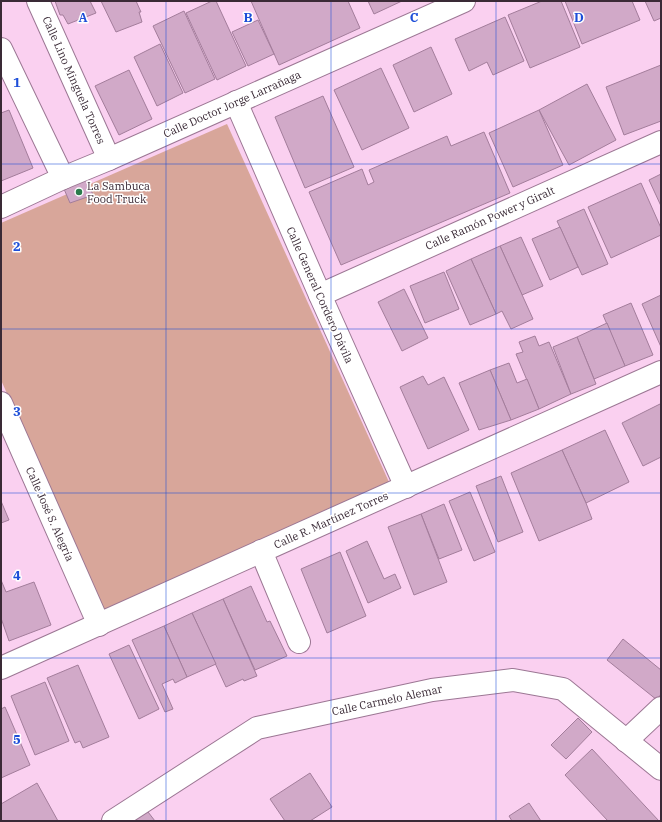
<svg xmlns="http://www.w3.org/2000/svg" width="662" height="822" font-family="'IBM Plex Serif',serif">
<rect width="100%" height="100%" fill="#fad0f0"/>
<path fill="#d8a69a" d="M227 124 389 482 103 611 1 380V223Z"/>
<g fill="#d1a9c8" stroke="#a37d9b">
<path d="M55 1H90L96 13 68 24 63 15H60Z"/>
<path d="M101 1H136L141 12H139L142 22 116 32Z"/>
<path d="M212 1H216L246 66 217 80 186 13Z"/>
<path d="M251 1H348L360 28 279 65Z"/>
<path d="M368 1H402L374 14Z"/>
<path d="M542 1H561L580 47 530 68 508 15Z"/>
<path d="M565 1H632L640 20 582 44Z"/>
<path d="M645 1H661V18L654 21Z"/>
<path d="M184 11 215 79 185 93 153 26Z"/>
<path d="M505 17 524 61 493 75 487 62 469 71 455 39Z"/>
<path d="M258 20 274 54 248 66 232 32Z"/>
<path d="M160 44 183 93 157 106 134 57Z"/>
<path d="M431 47 452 94 414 112 393 65Z"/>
<path d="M661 65V121L624 135 606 87Z"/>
<path d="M381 68 409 128 362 150 334 90Z"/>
<path d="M129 70 152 119 119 135 95 86Z"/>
<path d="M587 84 616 140 569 165 539 110Z"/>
<path d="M323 96 354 167 305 188 275 117Z"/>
<path d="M9 110 33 168 1 181V113Z"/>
<path d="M539 110 563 165 513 187 489 133Z"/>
<path d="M484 132 510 193 341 265 309 192 362 169 368 185 374 182 369 170 447 136 451 146Z"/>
<path d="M661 174V206L649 180Z"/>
<path d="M87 180 93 195 70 203 64 189Z"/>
<path d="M641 183 661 228V235L611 258 588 207Z"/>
<path d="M584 209 608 264 582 275 557 221Z"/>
<path d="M560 227 578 267 550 280 532 239Z"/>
<path d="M521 237 543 286 522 295 500 246Z"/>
<path d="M500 246 533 319 511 329 502 311 496 314 471 259Z"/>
<path d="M471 259 496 314 470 325 446 271Z"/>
<path d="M444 272 459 309 425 323 410 286Z"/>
<path d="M404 289 428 338 402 351 378 302Z"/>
<path d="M661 295V347L642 304Z"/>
<path d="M631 303 653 355 625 366 603 315Z"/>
<path d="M607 323 625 366 594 379 577 337Z"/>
<path d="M535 336 539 346 549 342 571 394 539 409 516 354 523 352 519 342Z"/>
<path d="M577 337 596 384 571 394 553 347Z"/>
<path d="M509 363 517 383 527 379 539 409 511 420 490 370Z"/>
<path d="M490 370 511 420 479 430 459 383Z"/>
<path d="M423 376 428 385 444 377 469 430 428 449 400 387Z"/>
<path d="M660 404 661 406V457L643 466 622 423Z"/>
<path d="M605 430 629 482 586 503 562 450Z"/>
<path d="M562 450 586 503 592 519 539 541 511 473Z"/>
<path d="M501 476 523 532 498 542 476 486Z"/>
<path d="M470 492 495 552 474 561 449 501Z"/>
<path d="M1 501 9 520 1 523Z"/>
<path d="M444 504 462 550 439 559 421 514Z"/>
<path d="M421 514 447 582 414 595 388 527Z"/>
<path d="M367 541 384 579 395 574 401 588 368 603 346 551Z"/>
<path d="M340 552 366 616 327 633 301 569Z"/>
<path d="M1 580 6 592 34 582 51 625 9 641 1 618Z"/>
<path d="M251 586 267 622 270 621 287 656 255 670 223 599Z"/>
<path d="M223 599 257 676 244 681 243 679 226 687 192 613Z"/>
<path d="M192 613 216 664 187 677 164 626Z"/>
<path d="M164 626 187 677 175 683 173 679 162 684 173 709 165 712 132 640Z"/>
<path d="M623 639 661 670V694L657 700 607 660Z"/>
<path d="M129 645 159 709 139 719 109 654Z"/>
<path d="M78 665 109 737 83 748 80 741 75 743 47 678Z"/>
<path d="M45 682 69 741 35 755 11 696Z"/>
<path d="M5 707 30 765 1 778V709Z"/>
<path d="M578 718 592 732 566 759 551 745Z"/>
<path d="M592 749 659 821H608L565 775Z"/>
<path d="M310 773 332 807 310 821H285L270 799Z"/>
<path d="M37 783 58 821H1V804Z"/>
<path d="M529 803 541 821H512L509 816Z"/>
<path d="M145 808 155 821H129Z"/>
</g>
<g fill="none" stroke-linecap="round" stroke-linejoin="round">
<defs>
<g id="minor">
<path d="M38 1 109 159"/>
<path d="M1 49 63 178"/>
<path d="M236 102 320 295 406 487"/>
<path d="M1 207 63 178 109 159 464 1"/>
<path d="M320 295 661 142"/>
<path d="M1 403 99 625"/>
<path d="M261 551 299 642"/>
<path d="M1 668 661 372"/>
<path d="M626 741 661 708"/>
<path d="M113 821 257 728 432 690 513 680 563 689 661 769"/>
</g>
</defs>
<use href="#minor" stroke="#9c7794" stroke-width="24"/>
<use href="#minor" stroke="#fff" stroke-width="22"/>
</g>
<path fill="none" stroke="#1d4ed8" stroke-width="1" stroke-opacity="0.55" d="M166 1V821M331 1V821M496 1V821M1 164H661M1 329H661M1 493H661M1 658H661"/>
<circle fill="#2b7b4c" stroke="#fff" stroke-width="1.5" cx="79" cy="192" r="4"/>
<g text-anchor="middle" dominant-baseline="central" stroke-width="3" stroke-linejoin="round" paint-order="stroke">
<g font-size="11" fill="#3a2a36" stroke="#fff">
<text transform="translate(74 80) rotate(66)">Calle Lino Minguela Torres</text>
<text transform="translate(232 104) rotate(-24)">Calle Doctor Jorge Larrañaga</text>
<text transform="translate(490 218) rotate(-24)">Calle Ramón Power y Giralt</text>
<text transform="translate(320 295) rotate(66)">Calle General Cordero Dávila</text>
<text transform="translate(50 514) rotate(66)">Calle José S. Alegría</text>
<text transform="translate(331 520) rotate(-24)">Calle R. Martínez Torres</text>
<text transform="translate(387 700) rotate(-12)">Calle Carmelo Alemar</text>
</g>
<g font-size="11" fill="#3a2a36" stroke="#fff" text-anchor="start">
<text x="87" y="186">La Sambuca<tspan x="87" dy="13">Food Truck</tspan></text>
</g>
</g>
<g font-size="13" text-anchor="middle" font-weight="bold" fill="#1d4ed8" stroke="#fff" stroke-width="3" stroke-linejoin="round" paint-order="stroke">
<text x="83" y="22">A</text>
<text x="248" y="22">B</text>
<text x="414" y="22">C</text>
<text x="579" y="22">D</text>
<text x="17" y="87">1</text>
<text x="17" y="251">2</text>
<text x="17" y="416">3</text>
<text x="17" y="580">4</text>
<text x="17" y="744">5</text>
</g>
<rect width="662" height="822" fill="none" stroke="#3a2a36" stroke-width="4"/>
</svg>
